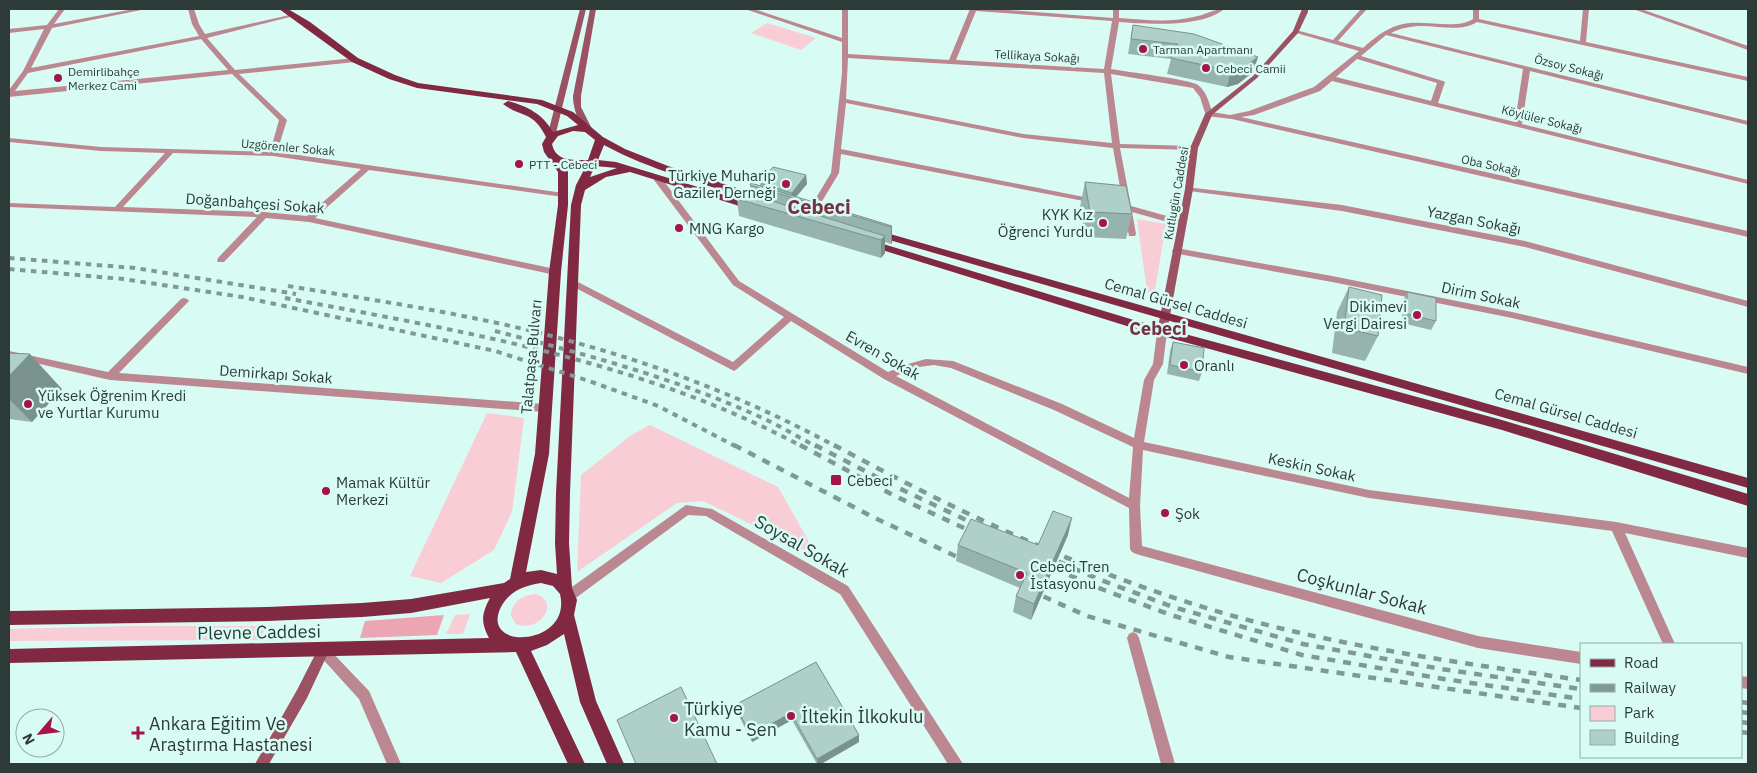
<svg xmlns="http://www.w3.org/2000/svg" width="1757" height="773" font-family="'IBM Plex Sans',sans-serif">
<rect width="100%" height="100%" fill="#d8fbf4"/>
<g fill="#f9cdd5">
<path d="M767 23 816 38 801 50 751 33Z"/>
<path d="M1137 219 1166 224 1154 296 1147 291Z"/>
<path d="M487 413 524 418 512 512 494 550 441 583 410 576Z"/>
<path d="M650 425 778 487 817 556 703 501 677 503 577 572 581 475 630 436Z"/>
<path d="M535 594C562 601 539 634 516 624L511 616C511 602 523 595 535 594Z"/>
<path d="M470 614 463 634H446L455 615Z"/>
<path d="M130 626H267L259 640 9 641V629Z"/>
</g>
<path fill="#eca5b3" d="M444 615 437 635 360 638 365 621Z"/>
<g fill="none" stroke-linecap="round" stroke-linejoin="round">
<g fill="#bb8790" fill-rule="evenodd">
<path d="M59 9H65L54 24 134 9H146L52 28 31 68 199 36 192 24 188 9H194L199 24 205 34 294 14V16L207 38 235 70 355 58 358 60 355 62 239 74 287 120 277 152 563 193 567 195 563 197 369 170 315 218 555 269 559 272 555 275 309 222 266 218 224 262H218L217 260 218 258 257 217 9 207V203L115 207 165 153 101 151 9 142V138L101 147 270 152 279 120 232 74 9 97V90L23 71 44 29 9 33V29L47 25ZM201 39 228 70 15 91 28 73ZM173 153 273 156 361 169 307 216 264 212 123 207Z"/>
<path d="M745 9H754L842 38V9H848V54L949 60 970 9H995L1113 18V9H1119V18C1145 20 1172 23 1198 16 1207 14 1214 9 1224 9 1202 28 1147 24 1119 22L1111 69C1126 72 1189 79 1198 85 1207 92 1209 103 1212 112L1230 115 1249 111 1314 87 1359 51 1293 32 1296 30 1333 40 1361 9H1367L1338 41 1363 48C1374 38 1385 29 1399 25 1421 18 1455 31 1473 19V9H1479V19L1580 41 1583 9H1589L1586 42 1748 77V81L1477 22C1462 32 1440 26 1422 26 1411 26 1401 28 1391 33L1748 121V125L1530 71 1522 124 1748 180V184L1332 81 1320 91 1254 115 1241 117 1748 231V237L1232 119 1206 116 1200 97 1193 88 1111 74 1120 144 1194 146 1198 148 1194 150 1120 148 1131 206 1185 221V225L1182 226 1132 212 1136 234 1135 236H1129L1124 209 1114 205 1118 203 1123 204 1113 148 1023 138 846 103 841 149 1094 199 1098 201 1094 203 841 154 839 173 815 213 811 216 807 213 831 173 842 73V42ZM976 11 1112 21 1104 69 956 60ZM1386 35 1523 69 1515 122 1438 103 1445 82 1443 81 1361 56ZM848 58 1104 73 1112 143 1023 134 846 99ZM1357 59 1437 83 1431 101 1336 77Z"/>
<path d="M1633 9H1641L1748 46V50Z"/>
<path d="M654 176H660L739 281 888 372 908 364 926 359 953 361 1062 404 1134 438 1144 380 1153 364 1157 332 1162 329 1167 332 1163 364 1154 380 1144 442 1369 490 1616 522 1748 548V558L1625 533 1675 644H1663L1612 531 1369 498 1143 450 1140 506 1142 546 1478 636 1581 652V664L1478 648 1136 554 1132 552 1130 549 1129 508 884 379 791 321 737 369 734 371 570 285 568 283 570 281H576L733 362 784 317 733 285 654 180ZM934 365 951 368 1054 410 1133 447 1129 498 896 376 919 367Z"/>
<path d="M1186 187 1342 205 1525 241 1748 301V307L1525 247 1342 211 1189 191 1185 189Z"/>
<path d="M1176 248 1332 276 1512 312 1748 367V374L1512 318 1332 282 1173 253 1172 251 1173 249Z"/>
<path d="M184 298 187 299 189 301 187 303 119 373 544 404 548 405 549 408 548 411 544 412 110 380 9 357V351L108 372 181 299Z"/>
<path d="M686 505 712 509 848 586 963 764H948L840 594 706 516 688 515 573 600 569 601 565 600 563 596 565 592Z"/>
<path d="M1133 632 1137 634 1139 638 1175 764H1161L1127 638 1129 634Z"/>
<path d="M323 645 327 647 369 691 401 764H387L359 699 319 655 317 651 319 647Z"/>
<path d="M1741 676 1748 677V689L1741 688Z"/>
</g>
<g fill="#9b5262" fill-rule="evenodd">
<path d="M580 9H586L555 137 551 139 547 137Z"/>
<path d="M590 9H596L581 96V107L592 129 588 131C578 125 573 107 573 96Z"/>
<path d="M1302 9H1308V12L1298 33 1257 78 1212 115 1198 148 1193 189 1167 332 1165 334H1159L1157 332 1185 189 1190 148 1205 114 1253 76 1293 31Z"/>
<path d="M323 645 327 647 329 651 307 698 269 764H255L297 690 319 647Z"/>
</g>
<g fill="#812942" fill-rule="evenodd">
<path d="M279 9H288L310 22 358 58 395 75 418 83 542 100 573 112 603 137 625 149 668 166 762 196 763 198 758 201 754 200C704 184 650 170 604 145L598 160 616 162 757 205 758 207 753 210 749 209 630 172 606 177 585 190 581 205 570 493 569 543 572 588 577 600 574 615 596 701 624 764H607L580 702 564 634 547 645 531 651 585 764H568L516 652 9 663V649L489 638C481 622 481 615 490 598L411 613 362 617 267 621 9 625V611L267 607 362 603 411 599 504 583 510 579 535 454 549 272 558 205V172L544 152 542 144 546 137C533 110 521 118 503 104L508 101C527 106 543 114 553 132L578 125 567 116 537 104 417 88 389 79 352 62ZM573 131 585 132 595 140 588 160C573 160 556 162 552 144L558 136ZM562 163 586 166 576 185 571 205 556 493 555 543 557 574 541 570 526 572 549 454 561 272 568 205V172ZM595 166 617 168 590 177ZM541 583 553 586 560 594C573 647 476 652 502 605 510 591 526 585 541 583Z"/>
<path d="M876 230 1748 478V488L872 235 871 233Z"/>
<path d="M870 240 1137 321 1502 420 1748 494V506L1502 430 1130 327 866 245 865 243 866 241Z"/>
</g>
<g stroke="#819994" stroke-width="4" stroke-dasharray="5.5 5.5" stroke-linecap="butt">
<path d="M9 258 135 268 296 294"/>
<path d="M9 269 123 279 242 297 495 351 589 381 658 406 737 447"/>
<path d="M288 286C385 302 483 316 577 343 668 368 754 402 837 447"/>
<path d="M285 298C462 331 643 361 803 447"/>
<path d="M495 331C581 353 667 376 749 412 773 422 795 435 817 447"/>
</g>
<g stroke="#819994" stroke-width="4.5" stroke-dasharray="8 8" stroke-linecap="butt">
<path d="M734 445 873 517 970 563"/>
<path d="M800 445 895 496 979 535"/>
<path d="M815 445 890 484 983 528"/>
<path d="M834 445C958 512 1088 574 1223 613 1340 647 1461 663 1581 680"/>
<path d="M1044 555 1098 579 1173 607 1303 644 1441 669 1581 689"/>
<path d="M1040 562 1096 587 1171 615 1302 655 1444 679 1581 699"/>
<path d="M1029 590 1087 616 1229 657 1581 708"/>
<path d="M1741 702 1748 703"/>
<path d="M1741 712 1748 713"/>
<path d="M1741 722 1748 723"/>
<path d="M1741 732 1748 733"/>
</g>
</g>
<g fill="#96b3ad">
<path d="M1133 25 1258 57 1253 72 1238 84 1227 87 1167 74 1171 59 1128 54Z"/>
<path d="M806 175 807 184 796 197 892 226V243L891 244 885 242V253L881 258 739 216 737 199 751 195 750 185 760 186V183Z"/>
<path d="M1085 182 1132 214 1126 239 1085 237 1080 207Z"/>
<path d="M1349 287 1378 336 1365 361 1332 353 1337 312Z"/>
<path d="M1407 292 1436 321 1431 330 1402 323 1403 301Z"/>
<path d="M1173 342 1202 372 1199 381 1167 374 1170 351Z"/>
<path d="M9 353 62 389 32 422 9 419Z"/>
<path d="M1068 535 1031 620 1013 612 1016 596 1020 588 956 561 958 545H1038Z"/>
<path d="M816 662 859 735V742L821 764H817L792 720 752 742 737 712 735 705Z"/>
</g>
<g fill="#7a928d">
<path d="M1258 57 1253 72 1238 84 1227 87 1231 71Z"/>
<path d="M806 175 807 184 795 198 792 197V193Z"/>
<path d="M892 226V243L891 244V227Z"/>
<path d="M885 236V253L881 258V240Z"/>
<path d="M30 354 62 389 32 422 9 399V376Z"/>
<path d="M1072 518 1068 535 1031 620 1034 604Z"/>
<path d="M791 713 792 720 752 742 751 735Z"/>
<path d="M859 735V742L821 764H818L817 759Z"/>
</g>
<g fill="#aed0c9" stroke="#7a928d">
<path d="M1133 25 1194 34 1258 57 1242 69 1231 71 1171 58 1178 44 1131 39Z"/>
<path d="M773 167 806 175 792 193 760 183Z"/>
<path d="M1085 182 1126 186 1132 214 1090 212Z"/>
<path d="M751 183 892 226 891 227 750 185Z"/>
<path d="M743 192 885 236 881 240 737 199Z"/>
<path d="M1349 287 1382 295 1378 336 1344 328Z"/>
<path d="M1407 292 1436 298V321L1407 314Z"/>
<path d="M1173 342 1204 348 1202 372 1170 365Z"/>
<path d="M9 353 30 354 9 376Z"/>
<path d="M1053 511 1072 518 1034 604 1016 596 1027 573 958 545 971 519 1038 545Z"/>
<path d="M816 662 859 735 817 759 791 713 751 735 735 705Z"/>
<path d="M681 687 717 764H636L617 720Z"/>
</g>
<g fill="#a6124b" stroke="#d8fbf4" stroke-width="2">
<circle cx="1143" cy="49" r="5"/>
<circle cx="1206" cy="68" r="5"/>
<circle cx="58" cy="78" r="5"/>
<circle cx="519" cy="164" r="5"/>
<circle cx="786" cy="184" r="5"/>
<circle cx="1103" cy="223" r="5"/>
<circle cx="679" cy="228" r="5"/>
<circle cx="1417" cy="315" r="5"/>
<circle cx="1184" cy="365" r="5"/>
<circle cx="28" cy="404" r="5"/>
<rect x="830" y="474" width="12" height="12" rx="2.5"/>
<circle cx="326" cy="491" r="5"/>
<circle cx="1165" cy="513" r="5"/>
<circle cx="1020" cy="575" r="5"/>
<circle cx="791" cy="716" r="5"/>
<circle cx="674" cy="718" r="5"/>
<path d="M135.5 725.5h5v5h5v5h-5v5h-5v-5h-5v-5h5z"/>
</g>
<g text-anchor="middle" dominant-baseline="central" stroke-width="5" stroke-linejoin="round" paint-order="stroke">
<g font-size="12" fill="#2d3b38" stroke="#d8fbf4" text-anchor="start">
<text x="1153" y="49">Tarman Apartmanı</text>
<text x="1216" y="68">Cebeci Camii</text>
<text x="68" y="71">Demirlibahçe<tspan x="68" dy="14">Merkez Cami</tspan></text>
<text x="529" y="164">PTT - Cebeci</text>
</g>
<g font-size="12" fill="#2d3b38" stroke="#d8fbf4">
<text transform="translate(1037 56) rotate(3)">Tellikaya Sokağı</text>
<text transform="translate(1569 67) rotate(14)">Özsoy Sokağı</text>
<text transform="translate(1542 119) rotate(14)">Köylüler Sokağı</text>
<text transform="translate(288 147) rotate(5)">Uzgörenler Sokak</text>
<text transform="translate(1491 165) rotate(12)">Oba Sokağı</text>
<text transform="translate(1176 193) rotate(-80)">Kutlugün Caddesi</text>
</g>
<g font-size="15" fill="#2d3b38" stroke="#d8fbf4" text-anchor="start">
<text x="776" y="175" text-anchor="end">Türkiye Muharip<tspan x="776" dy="17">Gaziler Derneği</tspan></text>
<text x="1093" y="214" text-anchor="end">KYK Kız<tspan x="1093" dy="17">Öğrenci Yurdu</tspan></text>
<text x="689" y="228">MNG Kargo</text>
<text x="1407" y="306" text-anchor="end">Dikimevi<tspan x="1407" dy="17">Vergi Dairesi</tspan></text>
<text x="1194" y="365">Oranlı</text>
<text x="38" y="395">Yüksek Öğrenim Kredi<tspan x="38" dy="17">ve Yurtlar Kurumu</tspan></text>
<text x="847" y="480">Cebeci</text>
<text x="336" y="482">Mamak Kültür<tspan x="336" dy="17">Merkezi</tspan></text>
<text x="1175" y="513">Şok</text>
<text x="1030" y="566">Cebeci Tren<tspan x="1030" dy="17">İstasyonu</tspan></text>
</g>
<g font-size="15" fill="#2d3b38" stroke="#d8fbf4">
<text transform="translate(255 203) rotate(4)">Doğanbahçesi Sokak</text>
<text transform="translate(1474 220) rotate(11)">Yazgan Sokağı</text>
<text transform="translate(1481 295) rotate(12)">Dirim Sokak</text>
<text transform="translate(1176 303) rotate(16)">Cemal Gürsel Caddesi</text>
<text transform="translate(883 355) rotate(30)">Evren Sokak</text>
<text transform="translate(531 357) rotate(-85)">Talatpaşa Bulvarı</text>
<text transform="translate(276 374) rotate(4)">Demirkapı Sokak</text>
<text transform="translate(1566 413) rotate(16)">Cemal Gürsel Caddesi</text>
<text transform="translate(1312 467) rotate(12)">Keskin Sokak</text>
</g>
<g font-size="18" font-weight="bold" fill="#763042" stroke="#d8fbf4">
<text x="1158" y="328">Cebeci</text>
</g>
<g font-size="18" fill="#2d3b38" stroke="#d8fbf4">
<text transform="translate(802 546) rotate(30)">Soysal Sokak</text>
<text transform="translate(1362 591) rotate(15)">Coşkunlar Sokak</text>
<text transform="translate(259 632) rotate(-1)">Plevne Caddesi</text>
</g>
<g font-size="18" fill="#2d3b38" stroke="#d8fbf4" text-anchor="start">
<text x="684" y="708">Türkiye<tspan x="684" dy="21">Kamu - Sen</tspan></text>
<text x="801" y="716">İltekin İlkokulu</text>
<text x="149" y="723">Ankara Eğitim Ve<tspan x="149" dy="21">Araştırma Hastanesi</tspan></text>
</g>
<g font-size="20" font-weight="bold" fill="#763042" stroke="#d8fbf4">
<text x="819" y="206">Cebeci</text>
</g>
</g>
<rect width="1757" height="773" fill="none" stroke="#2d3b38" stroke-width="20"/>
<rect x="1580" y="643" width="162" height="115" fill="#d8fbf4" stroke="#94aea9"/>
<rect x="1590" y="659" width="25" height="8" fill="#812942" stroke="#94aea9"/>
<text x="1624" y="668" font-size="15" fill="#2d3b38">Road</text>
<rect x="1590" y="684" width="25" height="8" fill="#819994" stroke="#94aea9"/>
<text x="1624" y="693" font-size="15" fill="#2d3b38">Railway</text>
<rect x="1590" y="706" width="25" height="15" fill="#f9cdd5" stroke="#94aea9"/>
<text x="1624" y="718" font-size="15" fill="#2d3b38">Park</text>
<rect x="1590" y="730" width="25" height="15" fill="#aed0c9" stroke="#94aea9"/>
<text x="1624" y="743" font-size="15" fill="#2d3b38">Building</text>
<g transform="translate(40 733) rotate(242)"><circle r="24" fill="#d8fbf4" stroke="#94aea9"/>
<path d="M0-4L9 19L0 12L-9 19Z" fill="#a6124b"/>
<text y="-8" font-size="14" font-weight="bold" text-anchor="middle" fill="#2d3b38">N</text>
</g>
</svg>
